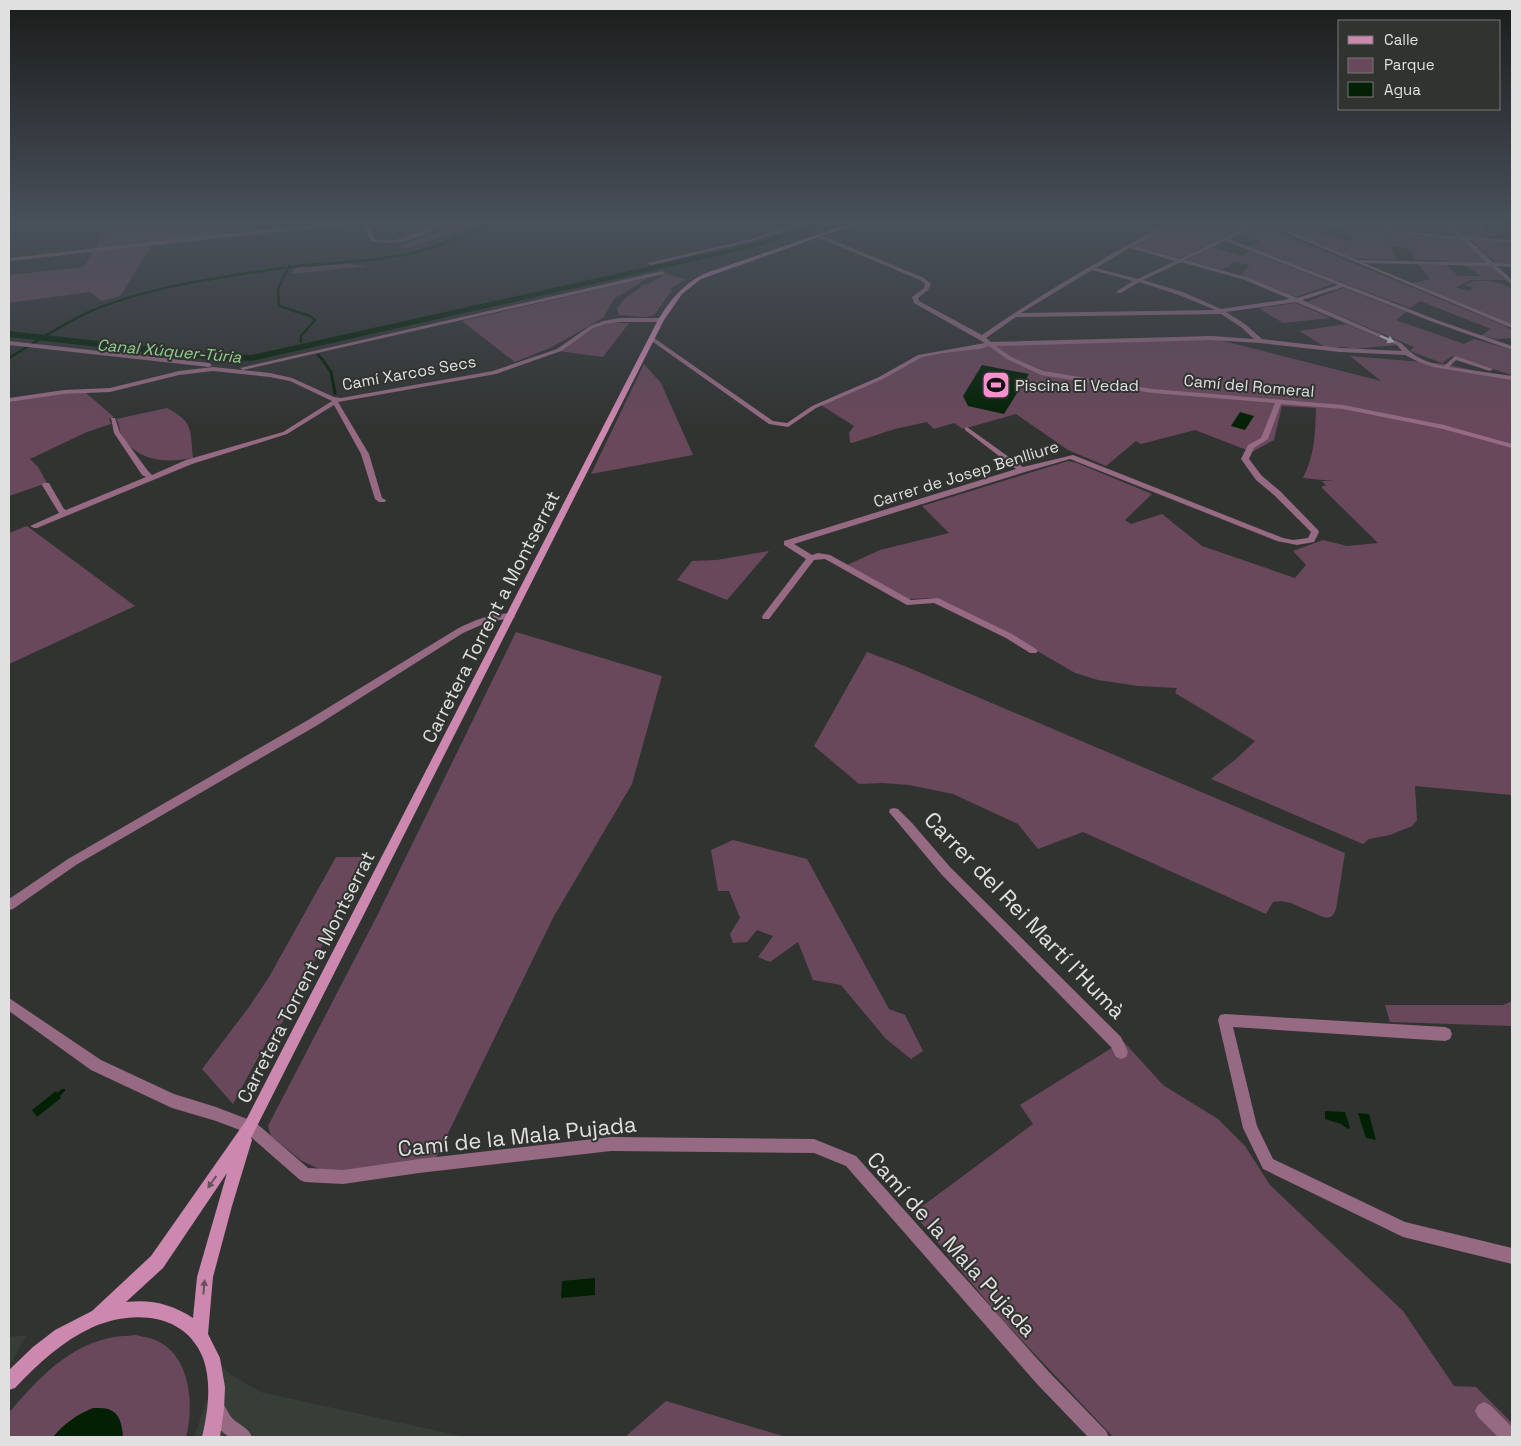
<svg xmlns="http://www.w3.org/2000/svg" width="1521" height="1446" font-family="'Space Grotesk',sans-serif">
<rect width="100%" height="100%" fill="#313331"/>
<g fill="#373d37">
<path d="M27 1335 9 1366V1337Z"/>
<path d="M220 1364 227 1372 260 1392 466 1437H194Z"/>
</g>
<g fill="#69485b">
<path d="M132 224H231V231L227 234 94 250 107 229Z"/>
<path d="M444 224H477L434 240 404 249 399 246 442 230 437 228C416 237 394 249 371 240H397Z"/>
<path d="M1171 224H1251L1181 258 1131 246Z"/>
<path d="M1273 224 1322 226 1325 235 1353 241 1342 228 1464 240 1506 280H1471L1456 287 1468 291 1474 288 1465 285C1478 277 1501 281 1512 289V324L1413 283 1430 279 1418 264 1447 265 1458 276H1480C1460 258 1442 261 1416 260L1408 248 1390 246 1397 260 1353 258Z"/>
<path d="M1329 224H1442L1457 236 1456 237Z"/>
<path d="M1446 224H1471L1489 238H1466Z"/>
<path d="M1261 225 1503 325 1512 330V338L1498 339 1480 336 1491 329 1420 301 1410 308 1249 247 1261 242 1239 235Z"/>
<path d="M1471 240 1512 242V264L1497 263Z"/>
<path d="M152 245 120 296 102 301 90 292 9 303V275L83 267 93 252Z"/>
<path d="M1213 247 1242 256 1249 251 1333 284 1296 297 1240 275 1250 265 1235 262 1222 270 1187 260Z"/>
<path d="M347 264 368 266 291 274 295 268Z"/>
<path d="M665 274 686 279 670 289 672 290 654 315 644 317 619 315 617 309 624 299 643 285H646Z"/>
<path d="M648 278 614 299 603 318 552 347 515 362 462 321Z"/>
<path d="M1343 288 1406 312 1396 320 1464 344 1474 339 1512 350V375L1452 356 1442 363 1410 351 1414 347 1307 302Z"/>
<path d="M1295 303 1298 304 1330 318 1283 323 1259 308Z"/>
<path d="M609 323H629L603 357 559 351 597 327Z"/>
<path d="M1346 324 1396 345 1353 349 1344 347 1327 348 1299 331Z"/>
<path d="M1212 338 1381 381 1350 356 1445 364 1512 379V795L1415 786 1417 820 1412 826 1390 835 1369 839 1363 844 1211 779 1236 759 1255 741 1175 693 1177 688 1138 686 1098 680 1075 673 991 624 937 598 908 599 847 565 880 550 949 533 922 506 1068 461 1077 463 1152 494 1125 520 1131 524 1162 514 1202 546 1295 578 1306 565 1293 551 1323 540 1347 546 1378 543 1322 488V486H1326L1322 481H1334L1303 478C1315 454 1315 435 1316 408L1282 406 1274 440 1252 452 1195 430 1141 444 1136 441 1106 466 1068 450 1016 414 963 429 954 423 934 429 927 422 895 429 852 443 850 442 849 433 854 426 821 405 881 378 920 356 989 344Z"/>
<path d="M644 364 661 383 693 455 591 474Z"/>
<path d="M86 393 114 417 109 419 111 424 87 432 30 459 38 467 47 483 9 496V402L61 394Z"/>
<path d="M167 408C194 422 190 430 193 458 165 463 140 462 122 437 119 431 120 424 116 419Z"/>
<path d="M27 526 135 606 9 664V533Z"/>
<path d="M769 551 727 600 677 580 692 561 717 560Z"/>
<path d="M516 632 662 676 632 784 554 916 435 1160 328 1173 302 1161 271 1136 268 1126 378 914Z"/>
<path d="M867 652 907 667 1345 853 1336 909C1333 916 1331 919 1323 917L1291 903 1281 901 1273 902 1266 914 1083 832 1038 849 1018 824 953 794 909 785 883 783 859 784 814 746Z"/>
<path d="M733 840 807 859 889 1009 905 1015 923 1051 911 1059 886 1039 841 985 813 980 798 942 770 962 758 957 773 936 757 930 747 942 733 943 730 934 740 918 729 891H718L711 850Z"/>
<path d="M336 857H368L282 1023 274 1028 233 1104 202 1069 249 1007 269 977Z"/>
<path d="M1512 1001V1026L1390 1022 1385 1005H1503Z"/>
<path d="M1123 1041 1163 1085 1218 1119 1245 1146 1270 1185 1403 1311 1454 1386 1476 1387 1512 1423V1437H1113L1000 1317 913 1213 1033 1124 1020 1105Z"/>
<path d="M136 1335C143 1337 154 1338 161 1343 191 1360 194 1408 186 1437H123C119 1385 74 1414 53 1437H9V1413C34 1383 65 1349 105 1339 115 1336 126 1336 136 1335Z"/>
<path d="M666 1401 786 1437H625Z"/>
</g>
<g fill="#022104">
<path d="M982 365 1029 374 1004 414 968 406 963 396Z"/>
<path d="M1240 412 1254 416 1245 430 1231 426Z"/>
<path d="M62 1089H65V1091L60 1096 61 1098 37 1117 32 1110 56 1091 57 1093Z"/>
<path d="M1325 1111 1345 1112 1350 1128 1348 1129 1341 1124 1325 1119Z"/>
<path d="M1358 1113 1369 1114 1376 1140 1366 1138Z"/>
<path d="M595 1278V1295L561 1298 562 1281Z"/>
<path d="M93 1408C116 1407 121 1415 123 1437H53C65 1423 76 1415 93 1408Z"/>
</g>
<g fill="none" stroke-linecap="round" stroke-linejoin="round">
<g stroke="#022104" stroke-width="2.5">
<path d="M289 266 278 289 279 306 310 316 315 320 301 336V342"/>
<path d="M318 355 323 360"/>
<path d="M9 358C36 342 62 324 91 311 149 287 214 278 276 269 318 262 362 263 404 255 433 249 462 237 489 224"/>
</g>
<path stroke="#022104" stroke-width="3" d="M322 359 331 372 335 393"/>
<path fill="#022104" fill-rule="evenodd" d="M815 224H826L757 247 252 361 216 360 9 337V331L216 354 252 355 755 243Z"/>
<g fill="#956a82" fill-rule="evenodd">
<path d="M328 224H350L9 261V258L220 234Z"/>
<path d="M364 224H368L375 239C406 246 420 224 444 224 423 237 396 247 371 241Z"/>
<path d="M798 224H805L754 241 651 265 648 263 751 239Z"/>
<path d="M1165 224H1171L1134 246 1180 259 1253 224H1259L1229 239 1437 320 1512 346V350L1433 322 1343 287 1302 300 1401 343C1414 357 1425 362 1444 366L1455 356 1493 369 1490 371 1456 360 1449 367 1512 376V380L1433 367 1419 362 1405 355 1340 352 1260 343 1212 340 996 346 1011 357 1043 371 1153 389 1343 405 1444 425 1512 444V448L1443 429 1343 409 1281 404 1268 439 1254 448 1249 459 1262 476 1280 491 1318 530 1319 532 1314 542 1297 545 1277 541 1070 459 1025 472 794 544 812 555 818 553 830 555 911 600 938 598 1012 634 1036 649 1038 651 1036 653H1030L1006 638 934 603 907 605 825 559 814 560 769 619H763L762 617 763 615 806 559 784 545V541L1016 469 965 430V428L967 427 1023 467 1073 455 1283 538 1293 540 1308 538 1311 532 1274 495 1256 480 1241 459 1248 445 1261 438 1275 403 1153 393 1041 375 1007 359 989 346 980 349 943 353 922 357 883 379 816 408 788 427 769 424 649 339 654 338 773 421 787 423 812 406 879 377 918 355 985 343 914 303 912 297 924 288 925 284 920 280 817 237V235H821L924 278 931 284 928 290 918 298 919 301 982 335C1040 294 1103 259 1165 224ZM1225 241 1338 285 1297 298 1249 278 1185 260ZM1130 248 1175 261 1138 279 1096 268ZM1181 262 1245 280 1290 299 1221 309 1183 292 1143 280ZM1092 270 1133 281 1117 291V293H1121L1139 282 1179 295 1215 310 1021 313ZM1296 302 1397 345 1402 351 1340 348 1262 339 1245 324 1226 312ZM1221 314 1241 327 1254 339 1212 336 991 342 986 338 1016 317Z"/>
<path d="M1265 224H1271L1358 260 1487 263 1462 240 1317 224H1334L1458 237 1442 224H1447L1465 237 1512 240V242L1469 240 1494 263 1512 264V267L1497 266 1512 280V285L1491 266 1364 263 1512 324V328Z"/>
<path d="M1470 224H1475L1488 233 1498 234C1487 238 1479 231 1470 224Z"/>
<path d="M662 271 665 273 664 274 243 370 240 368Z"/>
<path d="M620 318H661L664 320 661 322H620L606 324 594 328 561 351 496 374 338 402 369 454 382 498 386 500 385 502H379L375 499 361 454 334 405 287 434 192 464 37 528H34L30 526 59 513 42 485 43 483H49L64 509 66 510 146 477 142 475 114 433 111 418H115L120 433 148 471 152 475 186 460 283 432 332 401 290 381 270 377 213 371 179 375 110 392 64 394 9 402V398L64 390 110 388 179 371 213 367 270 373 292 378 334 397 341 398 493 371 557 349 590 326 603 321Z"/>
<path d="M9 341 209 363 212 365 209 367 9 345Z"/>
<path d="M511 613 515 616 514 618 488 622 463 633 316 726 76 865 13 909 9 910V899L68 859 308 720 457 629C474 620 491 614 511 613Z"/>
<path d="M894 808 898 809 912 823 950 867 1121 1037 1128 1052 1126 1057 1121 1059 1116 1057 1111 1047 942 875 889 812 890 809Z"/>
<path d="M9 998 101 1060 174 1094 216 1107 255 1122 308 1168 343 1170 419 1159 611 1137 814 1139 856 1156 1049 1372 1106 1431 1109 1437H1088L1037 1384 846 1166 814 1153 611 1151 419 1173 343 1184 305 1182 300 1180 245 1132 216 1121 172 1108 91 1070 9 1011Z"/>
<path d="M1225 1014 1445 1027 1450 1029 1452 1034 1450 1039 1445 1041 1233 1027 1257 1126 1273 1159 1405 1222 1512 1248V1264L1403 1237 1263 1169 1243 1128 1218 1020 1220 1015Z"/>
<path d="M217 1399C226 1403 226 1411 232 1418 239 1425 248 1427 252 1437H229L220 1430 208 1408 211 1402Z"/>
<path d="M1484 1402 1490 1405 1512 1427V1437H1498L1478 1417 1475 1411 1478 1405Z"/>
</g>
<path fill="#cc88af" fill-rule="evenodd" d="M849 224H856L701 279 682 294 664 320 251 1138 252 1140 232 1206 213 1277 208 1334 220 1358 225 1387 224 1409 220 1437H202C208 1412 212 1383 203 1358 185 1312 132 1310 93 1327 62 1341 38 1364 15 1388L9 1390V1370L33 1347 55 1330 92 1311 151 1256 245 1122 658 320C671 299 683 284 706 273ZM227 1173 197 1277 193 1318C172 1304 151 1299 126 1302L163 1268Z"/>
</g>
<defs><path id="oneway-solid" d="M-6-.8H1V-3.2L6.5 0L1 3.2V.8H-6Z" transform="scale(1.25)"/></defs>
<use fill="#d0c8cc" href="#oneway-solid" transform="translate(1387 339) rotate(24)"/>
<g fill="#67515d">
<use href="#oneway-solid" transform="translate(212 1182) rotate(125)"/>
<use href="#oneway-solid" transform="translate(204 1287) rotate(-85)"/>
</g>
<linearGradient id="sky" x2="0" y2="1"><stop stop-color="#1b1c1b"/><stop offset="0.52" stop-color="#48505a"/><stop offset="1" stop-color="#48505a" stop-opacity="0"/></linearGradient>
<rect width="1521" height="427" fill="url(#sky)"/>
<defs>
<symbol id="stadium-square" viewBox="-11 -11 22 22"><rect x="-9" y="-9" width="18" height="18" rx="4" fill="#f790cd" stroke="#313331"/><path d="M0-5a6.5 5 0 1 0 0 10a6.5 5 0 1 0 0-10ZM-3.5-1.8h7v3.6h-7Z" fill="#111"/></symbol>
</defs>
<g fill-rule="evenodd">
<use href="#stadium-square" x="980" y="369" width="32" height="32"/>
</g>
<g text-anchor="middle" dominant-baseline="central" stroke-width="4" stroke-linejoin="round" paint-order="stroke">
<g font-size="16" font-style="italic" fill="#91d18f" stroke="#313331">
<text transform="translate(169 351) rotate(5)">Canal Xúquer-Túria</text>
</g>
<g font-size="16" fill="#dfe0df" stroke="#313331">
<text transform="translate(409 373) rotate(-10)">Camí Xarcos Secs</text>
<text transform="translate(1249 386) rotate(5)">Camí del Romeral</text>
<text transform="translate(966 474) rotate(-17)">Carrer de Josep Benlliure</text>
</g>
<g font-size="16" fill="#dfe0df" stroke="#313331" text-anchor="start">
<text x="1015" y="385">Piscina El Vedad</text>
</g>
<g font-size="19" fill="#dfe0df" stroke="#313331">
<text transform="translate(491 617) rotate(-63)">Carretera Torrent a Montserrat</text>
<text transform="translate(306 977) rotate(-63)">Carretera Torrent a Montserrat</text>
</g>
<g font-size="22" fill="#dfe0df" stroke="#313331">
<text transform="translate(1025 915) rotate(46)">Carrer del Rei Martí l'Humà</text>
<text transform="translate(517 1136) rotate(-6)">Camí de la Mala Pujada</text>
<text transform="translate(952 1244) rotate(48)">Camí de la Mala Pujada</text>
</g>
</g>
<rect width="1521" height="1446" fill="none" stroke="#dfe0df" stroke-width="20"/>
<rect x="1338" y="20" width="162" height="90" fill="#313331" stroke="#777877"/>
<rect x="1348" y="36" width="25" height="8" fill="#cc88af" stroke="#777877"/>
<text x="1384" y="45" font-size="15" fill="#dfe0df">Calle</text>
<rect x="1348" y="58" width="25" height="15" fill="#69485b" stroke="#777877"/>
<text x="1384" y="70" font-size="15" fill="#dfe0df">Parque</text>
<rect x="1348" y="82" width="25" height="15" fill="#022104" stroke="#777877"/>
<text x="1384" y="95" font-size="15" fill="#dfe0df">Agua</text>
</svg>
